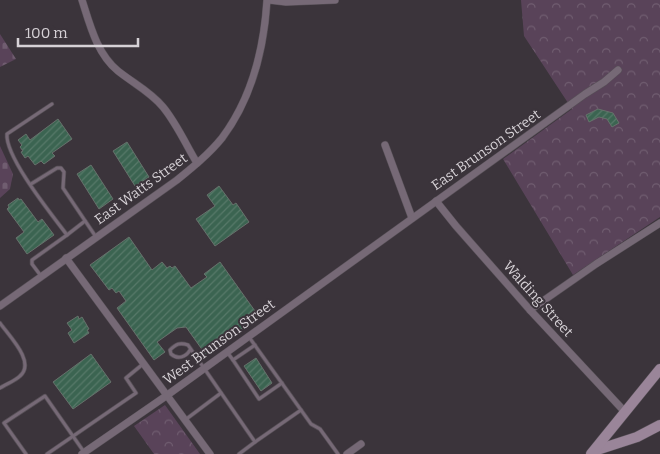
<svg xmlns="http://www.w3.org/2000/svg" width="660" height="454" font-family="Bitter,serif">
<defs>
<pattern id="forest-crowns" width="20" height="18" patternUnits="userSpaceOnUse" patternTransform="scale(1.25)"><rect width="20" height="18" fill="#594359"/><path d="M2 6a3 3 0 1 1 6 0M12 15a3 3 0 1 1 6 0" fill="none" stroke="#705d70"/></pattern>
<pattern id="cemetery-stones" width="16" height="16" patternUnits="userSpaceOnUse" patternTransform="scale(1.25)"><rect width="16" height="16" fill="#594359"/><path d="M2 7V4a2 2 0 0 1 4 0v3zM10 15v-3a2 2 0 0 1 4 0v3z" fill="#705d70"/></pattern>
<pattern id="building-hatch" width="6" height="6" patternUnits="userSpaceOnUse" patternTransform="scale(1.25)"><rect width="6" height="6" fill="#3b6451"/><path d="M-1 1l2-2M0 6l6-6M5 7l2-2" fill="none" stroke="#577969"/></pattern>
</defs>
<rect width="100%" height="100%" fill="#3b343b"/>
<g fill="url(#forest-crowns)">
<path d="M521 0H660V217L573 275 503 159 572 109 524 36Z"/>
<path d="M165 405 200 454H154L134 426Z"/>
</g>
<g fill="url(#cemetery-stones)">
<path d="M0 34 16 59 0 67Z"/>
<path d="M0 146 13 174 10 189 0 198Z"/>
</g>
<g fill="url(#building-hatch)" stroke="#66716b">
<path d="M598 109 613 113 619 123 612 127 607 119 599 117 589 122 586 115Z"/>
<path d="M58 119 72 139 52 153 55 156 44 164 41 161 35 165 28 156 25 158 21 152 23 151 20 147 22 145 18 140 26 134 30 140Z"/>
<path d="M127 142 149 177 135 186 113 151Z"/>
<path d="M91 165 113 199 99 209 77 174Z"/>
<path d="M219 186 233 205 236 203 249 222 215 246 196 219 215 206 207 195Z"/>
<path d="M18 198 19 200 21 199 38 222 42 219 54 235 27 254 16 238 24 232 7 209 9 207 8 205Z"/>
<path d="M129 237 152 270 162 262 167 268 170 266 172 268 175 266 191 288 207 277 204 274 220 262 260 318 206 355 186 327 177 328 157 342 165 352 154 360 117 308 126 301 119 291 116 293 112 288 109 290 90 265Z"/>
<path d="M78 316 79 319 82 317 89 329 87 330 89 333 74 343 68 333 72 330 67 323Z"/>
<path d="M91 354 111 382 73 409 53 382Z"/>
<path d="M256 358 272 383 261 391 244 366Z"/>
</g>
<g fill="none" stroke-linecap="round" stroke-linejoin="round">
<defs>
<g id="service">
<path d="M52 104 7 134C5 157 52 215 67 235L85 221"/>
<path d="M31 184 57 168H61L64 172 63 188 96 237"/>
<path d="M41 276 32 264V260L67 235"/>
<path d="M0 323C9 336 36 362 20 376 15 381 6 384 0 388"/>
<path d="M249 337 301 410"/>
<path d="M190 350C186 357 178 360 171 354L170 350C176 344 180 342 188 345L255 442 239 454"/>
<path d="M227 352 233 360 255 345"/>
<path d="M233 360 259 399 282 383"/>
<path d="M185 420 221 393"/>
<path d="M255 442 301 410 311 424 320 429 338 454"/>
<path d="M26 454 4 423 45 396 84 452"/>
<path d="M47 454 136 393 126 378 143 364"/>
</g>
<g id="minor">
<path d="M82 0C90 25 97 54 118 71 133 83 151 92 163 107 177 124 186 145 197 163"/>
<path d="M269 0 286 2 335 0"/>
<path d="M385 145 412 218"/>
<path d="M436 201 456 226 530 310 625 412"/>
<path d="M66 258 210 454"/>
<path d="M0 306 177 180C193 167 209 154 222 138 252 98 264 49 267 0"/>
<path d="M530 310 596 264 660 223"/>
<path d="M82 454 166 396 585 94 604 82 618 70"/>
<path d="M347 454 361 444"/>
</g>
<g id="secondary">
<path d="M594 451 637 437 660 425"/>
<path d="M591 454 660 369"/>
</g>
</defs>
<use href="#service" stroke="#575057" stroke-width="4.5"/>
<use href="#minor" stroke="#575057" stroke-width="8"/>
<use href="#secondary" stroke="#575057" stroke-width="11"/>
<use href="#service" stroke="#766976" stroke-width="3"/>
<use href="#minor" stroke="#766976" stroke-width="7"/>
<use href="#secondary" stroke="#9a8599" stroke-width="10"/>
</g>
<g text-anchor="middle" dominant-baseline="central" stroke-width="4" stroke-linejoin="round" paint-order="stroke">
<g font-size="14" fill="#d6d1d6" stroke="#3b343b">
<text transform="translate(486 150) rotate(-35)">East Brunson Street</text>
<text transform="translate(141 189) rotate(-36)">East Watts Street</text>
<text transform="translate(538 299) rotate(48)">Walding Street</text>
<text transform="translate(219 342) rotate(-36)">West Brunson Street</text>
</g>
</g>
<path d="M18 38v8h120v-8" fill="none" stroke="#d6d1d6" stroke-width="2.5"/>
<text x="25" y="38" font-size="15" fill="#d6d1d6" stroke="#3b343b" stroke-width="4" paint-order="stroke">100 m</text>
</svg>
